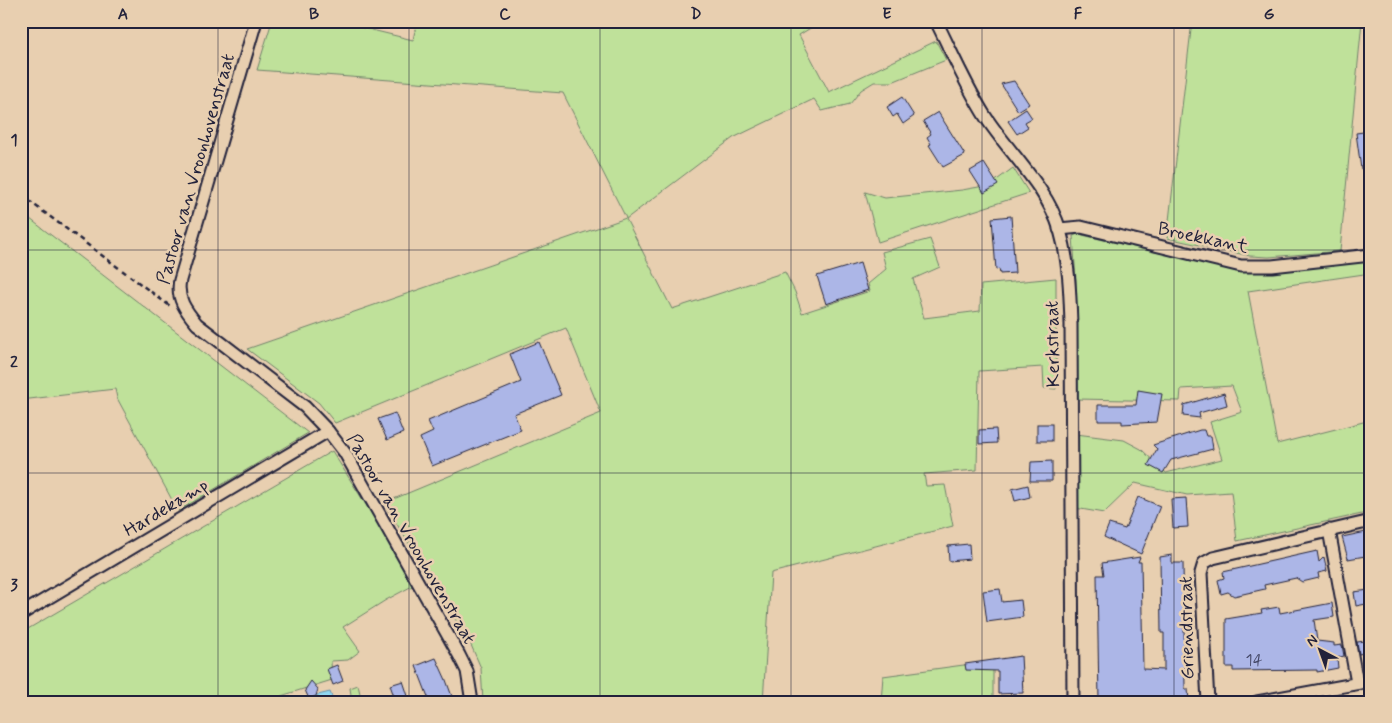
<svg xmlns="http://www.w3.org/2000/svg" width="1392" height="723" font-family="Mynerve,sans-serif">
<rect width="100%" height="100%" fill="#e8cfb0"/>
<filter id="ink" filterUnits="userSpaceOnUse"><feTurbulence type="fractalNoise" baseFrequency=".02" numOctaves="2"/><feDisplacementMap in="SourceGraphic" scale="10" xChannelSelector="R" yChannelSelector="G"/><feConvolveMatrix kernelMatrix="1 2 1 2 8 2 1 2 1" color-interpolation-filters="sRGB"/></filter>
<g filter="url(#ink)">
<g fill="#bfe19a" stroke="#70826a">
<path d="M272 21H335L413 40 417 21H822L799 35 829 92 936 41 946 60 892 82H874L861 90 850 104 822 111 814 99 733 138 626 219 672 309 785 272 795 292 802 313 870 291 868 284 886 269 882 252 930 239 940 267 913 279 924 318 980 311 981 285 1056 278V389L1044 388 1043 367 979 371 977 470 924 474 926 486 945 485 953 526 771 573 763 702H483L481 668 471 645 384 503 601 413 566 328 335 423 319 403 247 349 626 218 563 93 257 70Z"/>
<path d="M1192 21H1362L1340 251 1269 257 1250 256 1167 238Z"/>
<path d="M1013 168 1029 193 878 242 865 192 885 198 962 190 990 185Z"/>
<path d="M21 212 308 433 178 511 117 398 115 389 21 400Z"/>
<path d="M1078 234 1216 266 1258 272 1371 261V273L1248 291 1277 444 1371 420V512L1237 541 1231 492 1187 495 1135 483 1104 513 1075 508 1076 434 1124 440 1141 449 1166 473 1222 459 1210 422 1242 412 1232 386 1181 389 1180 401 1076 399V280L1073 236Z"/>
<path d="M332 451 416 584 386 600 343 627 360 651 348 660 331 661 332 680 281 696 282 702H21V633Z"/>
<path d="M993 661V702H881L883 676Z"/>
<path d="M358 685 362 702H352L350 688Z"/>
</g>
<path fill="#90d8f2" stroke="#648fa9" d="M330 692 334 702H307L306 698Z"/>
<g fill="#acb6e7" stroke="#22223b">
<path d="M1014 81 1029 104 1018 111 1001 84Z"/>
<path d="M902 97 914 116 903 124 897 114 893 117 887 107Z"/>
<path d="M1026 109 1032 118 1025 122 1028 127 1017 134 1008 121Z"/>
<path d="M938 112 965 155 943 167 929 145 931 144 927 137 931 134 923 121Z"/>
<path d="M1371 131V169H1361L1356 133Z"/>
<path d="M984 163 998 185 984 193 970 171Z"/>
<path d="M1011 216 1015 273 1000 274 999 269 996 270 992 218Z"/>
<path d="M860 263 868 290 826 304 817 276Z"/>
<path d="M539 342 561 395 514 414 521 430 432 466 420 438 433 432 428 421 521 382 510 354Z"/>
<path d="M1138 390 1162 394 1157 422 1122 424V421H1098V405H1136Z"/>
<path d="M1224 393 1227 405 1199 413 1200 418 1183 416 1184 405Z"/>
<path d="M395 413 403 433 387 440 378 419Z"/>
<rect x="1037" y="424" width="15" height="17"/>
<path d="M996 429 997 443 979 444V430Z"/>
<path d="M1200 430H1204L1206 436H1211L1213 449 1171 460 1163 473 1148 465 1157 449 1153 445Z"/>
<path d="M1052 461V481H1030L1031 462Z"/>
<path d="M1028 485 1030 497 1015 501 1012 489Z"/>
<path d="M1138 497 1160 506 1141 554 1104 537 1109 524 1125 529Z"/>
<path d="M1186 498 1188 527 1173 528 1171 499Z"/>
<path d="M1371 531V555L1348 559 1342 537Z"/>
<path d="M969 544 970 559 949 561 948 546Z"/>
<path d="M1317 551 1319 562 1324 557 1327 571 1318 573 1319 578 1302 582 1296 578 1264 585 1265 589 1234 596 1228 592 1221 594 1218 580 1224 578 1223 572Z"/>
<path d="M1172 555V563H1183L1185 689H1188L1189 702H1139V697H1117V702H1099L1097 575H1104L1102 563 1140 557 1138 562H1141L1143 669 1164 670V633H1161L1160 557Z"/>
<path d="M1000 589 1002 602 1021 600 1023 617 987 622 983 591Z"/>
<path d="M1369 590 1371 603 1356 606 1354 592Z"/>
<path d="M1332 603 1334 617 1314 620 1317 641 1334 643V646L1342 645 1344 656 1337 658 1338 668 1317 672V670L1233 671V667H1226V619L1262 613 1261 610 1279 607 1280 613Z"/>
<path d="M1366 641 1368 652 1359 654 1357 642Z"/>
<path d="M1021 656 1023 693 998 694V671L966 670 965 664Z"/>
<path d="M436 658 446 680 454 702H430L416 666Z"/>
<path d="M337 665 343 681 333 685 327 669Z"/>
<path d="M311 681 318 689 316 696 309 699 305 690Z"/>
<path d="M403 681 410 702H396L390 685Z"/>
</g>
<g fill="none" stroke-linecap="round" stroke-linejoin="round">
<defs>
<g id="street">
<path d="M256 21 180 280C176 298 186 311 197 324L305 407 328 431 345 453 459 655 467 671 472 702"/>
<path d="M936 21C952 53 966 86 985 116 1009 153 1047 187 1060 230 1069 261 1070 292 1071 324L1073 702"/>
<path d="M1059 229 1081 227 1241 266H1272L1371 255"/>
<path d="M1329 530 1357 683"/>
<path d="M21 614 328 431"/>
<path d="M1208 702 1201 573 1204 563 1213 558 1371 521"/>
<path d="M1257 702 1371 681"/>
</g>
</defs>
<use href="#street" stroke="#22223b" stroke-width="15"/>
<path stroke="#22223b" stroke-width="2.5" stroke-dasharray="5 4" stroke-linecap="butt" d="M21 195 170 306"/>
<use href="#street" stroke="#e8cfb0" stroke-width="11"/>
</g>
</g>
<path fill="none" stroke="#22223b" stroke-width="1" stroke-opacity="0.55" d="M218 21V702M409 21V702M600 21V702M791 21V702M982 21V702M1174 21V702M21 250H1371M21 473H1371"/>
<g text-anchor="middle" dominant-baseline="central" stroke-width="5" stroke-linejoin="round" paint-order="stroke">
<g font-size="16" fill="#444766">
<text x="1254" y="660">14</text>
</g>
<g font-size="19" fill="#22223b" stroke="#e8cfb0">
<text transform="translate(196 169) rotate(-74)">Pastoor van Vroonhovenstraat</text>
<text transform="translate(1203 238) rotate(12)">Broekkant</text>
<text transform="translate(1053 344) rotate(-91)">Kerkstraat</text>
<text transform="translate(166 508) rotate(-31)">Hardekamp</text>
<text transform="translate(411 539) rotate(60)">Pastoor van Vroonhovenstraat</text>
<text transform="translate(1187 628) rotate(-91)">Griendstraat</text>
</g>
</g>
<rect width="1392" height="723" fill="none" stroke="#e8cfb0" stroke-width="55"/>
<g transform="translate(1320 650) rotate(319)" stroke="#e8cfb0" stroke-width="4" paint-order="stroke">
<path d="M0-4L9 19L0 12L-9 19Z" fill="#22223b"/>
<text y="-8" font-size="14" font-weight="bold" text-anchor="middle" fill="#22223b">N</text>
</g>
<rect x="28" y="28" width="1336" height="668" fill="none" stroke="#22223b" stroke-width="2"/>
<g font-size="16" text-anchor="middle" font-weight="bold" fill="#22223b">
<text x="123" y="19">A</text>
<text x="314" y="19">B</text>
<text x="505" y="19">C</text>
<text x="696" y="19">D</text>
<text x="887" y="19">E</text>
<text x="1078" y="19">F</text>
<text x="1269" y="19">G</text>
<text x="14" y="145">1</text>
<text x="14" y="367">2</text>
<text x="14" y="590">3</text>
</g>
</svg>
